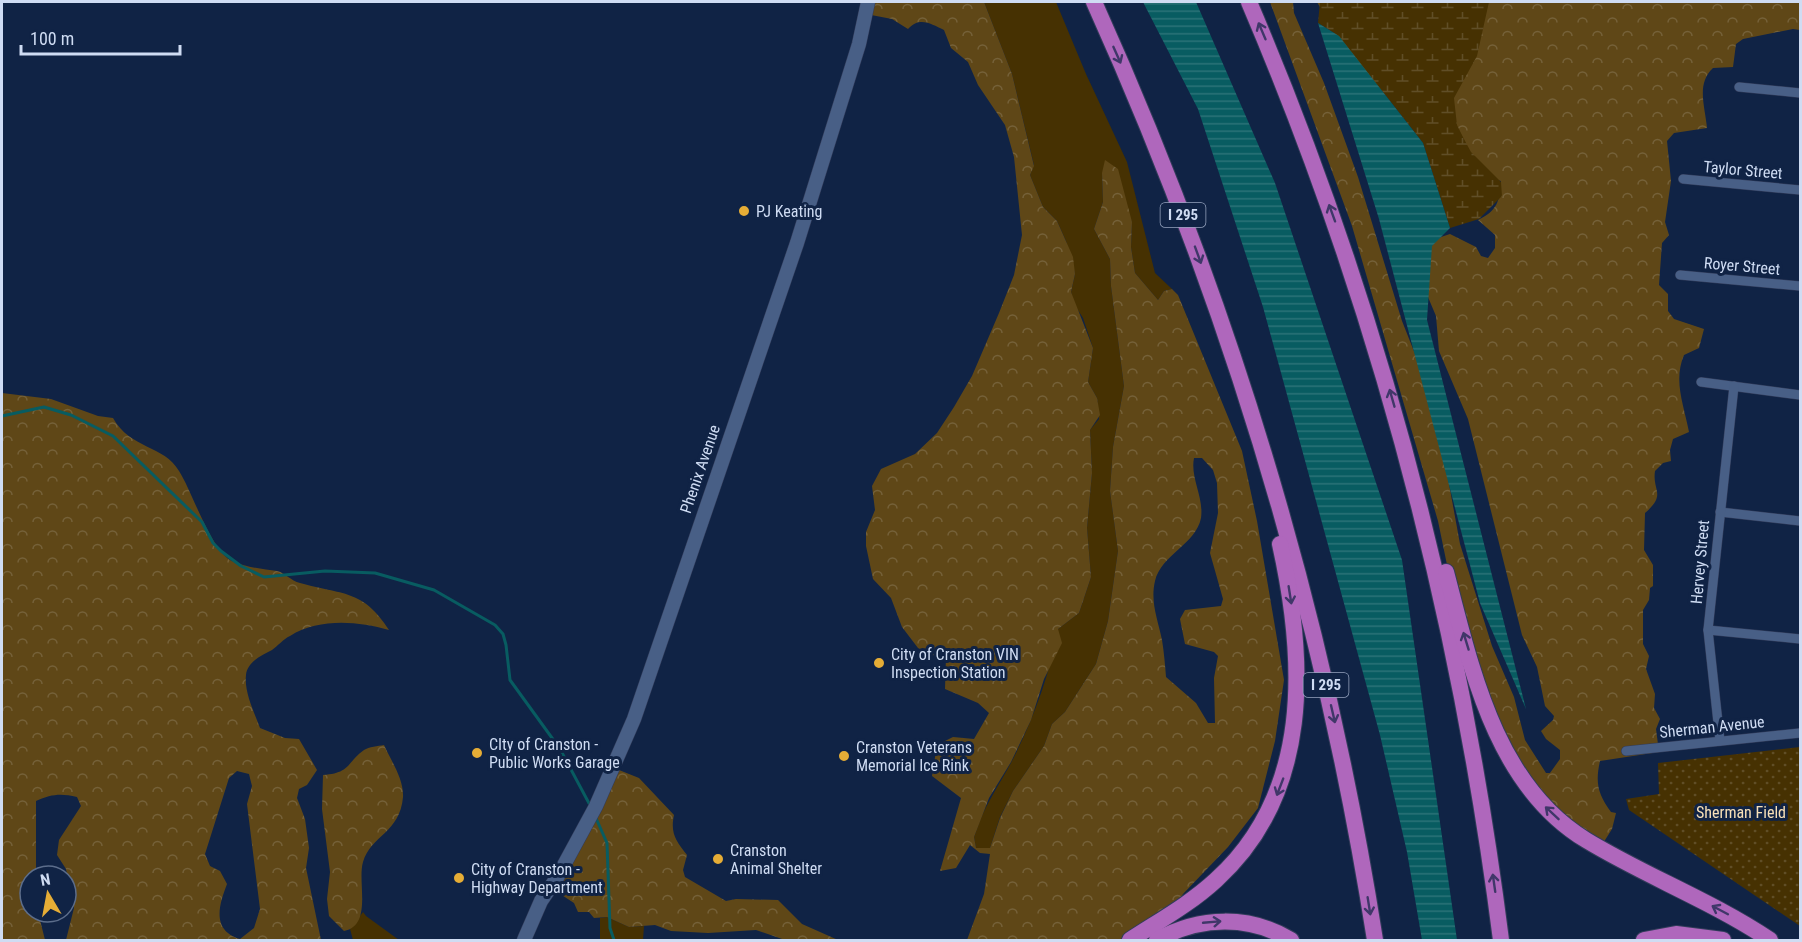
<svg xmlns="http://www.w3.org/2000/svg" width="1802" height="942" font-family="'Roboto Condensed',sans-serif">
<defs>
<pattern id="forest-crowns" width="20" height="18" patternUnits="userSpaceOnUse" patternTransform="scale(1.5)"><rect width="20" height="18" fill="#5f4717"/><path d="M2 6a3 3 0 1 1 6 0M12 15a3 3 0 1 1 6 0" fill="none" stroke="#756139"/></pattern>
<pattern id="wetland-marsh" width="20" height="14" patternUnits="userSpaceOnUse" patternTransform="scale(1.5)"><rect width="20" height="14" fill="#463102"/><path d="M1 5h8M5 5V1M11 12h8M15 12V8" fill="none" stroke="#604e27"/></pattern>
<pattern id="park-dots" width="8" height="8" patternUnits="userSpaceOnUse" patternTransform="scale(1.5)"><rect width="8" height="8" fill="#463102"/><path d="M2 2h.1M6 6h.1" fill="none" stroke="#604e27" stroke-width="1.8" stroke-linecap="round"/></pattern>
<pattern id="water-rules" width="6" height="5" patternUnits="userSpaceOnUse" patternTransform="scale(1.5)"><rect width="6" height="5" fill="#085c61"/><path d="M0 2.5h6" fill="none" stroke="#2b7378"/></pattern>
</defs>
<rect width="100%" height="100%" fill="#102345"/>
<g fill="#463102">
<path d="M984 2H1056L1086 74 1127 162 1155 273 1172 289 1164 291 1158 300 1135 273 1131 247 1132 222 1102 173 1103 202 1094 229 1110 259 1111 286 1124 386 1113 447 1110 491 1118 551 1108 621 1096 664 1065 712 1052 724 1044 746 1013 791 1000 817 990 848H976L974 837 979 823C988 800 1001 782 1012 761 1033 720 1050 674 1058 629L1079 613 1091 577 1087 528 1092 473 1090 430 1099 419 1097 398 1088 382 1093 348 1083 318 1074 304 1071 292 1075 274 1066 241 1057 221 1043 207 1030 175 1034 165 1012 74Z"/>
<path d="M363 912 366 916 399 940H353L350 929Z"/>
<path d="M607 917 629 927 644 926 643 940H600V918Z"/>
</g>
<g fill="url(#forest-crowns)" fill-rule="evenodd">
<path d="M868 2H984L1012 74 1034 166 1030 175 1043 207 1057 221 1073 257 1075 274 1071 292 1093 348 1088 382 1097 398 1100 415 1090 430 1092 473 1087 528 1091 577 1079 613 1058 629 1062 643 1044 679 1031 720 1011 762 989 798 974 837 976 848H990L1000 818 1013 791 1044 746 1052 724 1065 712 1096 664 1108 621 1118 551 1110 491 1113 447 1124 386 1111 286 1110 259 1094 229 1103 202 1102 173 1105 160 1118 169 1132 222 1131 247 1135 273 1158 300 1164 291 1172 289 1178 295 1242 451 1257 521 1284 680 1275 741 1258 808 1228 847 1183 894 1173 912 1134 940H967L984 894 990 854 980 853 970 845 956 868 940 871 961 798 932 776 937 745 953 737 974 739 989 713 978 703 945 689 946 657 932 655 918 648 902 627 891 598 873 579 866 546V532L875 510 872 486 881 469 915 454 937 433 954 407 972 376 999 313 1014 275 1022 235 1014 157 1005 125 978 85 968 62 951 48 944 30C931 24 920 16 908 29L892 19 866 14ZM1194 458H1202L1213 470 1217 483 1218 513 1210 553 1223 599 1221 606 1185 610 1180 619 1185 644 1214 652 1218 656 1214 678 1215 723H1208L1196 703 1166 677C1165 665 1164 652 1162 640 1158 620 1150 602 1155 581 1161 555 1196 544 1201 518 1204 497 1190 478 1194 458Z"/>
<path d="M1270 2H1293L1294 13 1324 83 1358 177 1402 321 1434 402 1460 544 1492 646 1514 697 1525 740 1546 773H1550L1560 759V750L1546 739 1541 731 1553 720 1554 716 1545 706 1537 667 1522 635 1468 419 1439 351 1436 316 1414 264 1438 238 1450 234 1476 247 1481 256 1488 258 1495 248V235L1478 220C1497 211 1500 201 1501 181L1447 167 1338 39 1317 2H1800V30L1793 29 1743 39 1736 44 1733 67 1713 68C1696 84 1705 106 1707 128L1674 133 1667 141 1671 181 1665 222 1669 235 1662 243 1659 285 1668 294V311L1674 319 1704 329 1699 348 1684 355C1673 381 1684 405 1689 432L1673 439 1670 450 1671 461 1663 463 1655 471C1652 491 1667 494 1645 513L1644 550 1653 565V586L1650 588 1649 600 1643 610V644L1649 656 1646 669 1655 694 1654 708 1660 719 1656 729 1659 752 1600 761C1595 783 1598 794 1611 812L1616 813 1612 829 1600 848 1515 770 1453 594 1438 521 1352 226Z"/>
<path d="M2 393 51 399 98 416 113 418C130 449 164 445 179 471 192 491 211 551 232 561 244 567 263 569 277 571 284 572 291 581 300 583 342 595 363 589 389 630 357 621 319 618 290 636 283 639 278 646 272 650 262 655 247 662 246 675 244 692 254 712 260 728L285 738 299 739 317 770 307 785 299 789 297 798 305 819 309 848 306 868 321 940H66L74 908 66 869 57 855 59 840 81 806 77 797C61 793 51 794 36 801V876H30V912H38L45 940H2ZM237 771 249 774 252 786 247 804 260 909 254 928 240 939C211 930 219 905 227 884L220 871 210 866 205 854 229 778Z"/>
<path d="M384 745C391 761 404 779 403 797 400 833 371 835 363 862 357 882 373 925 344 931L329 916 327 899 330 872 322 809 323 775C351 773 346 763 364 750 369 747 378 746 384 745Z"/>
<path d="M614 768 639 778 674 815C670 833 676 841 687 855L683 870 685 877 726 901 736 899 778 900 802 924 838 940H785L756 930 708 933 671 931 655 925 629 927 607 917 594 918 589 912H578L574 903 551 888Z"/>
</g>
<path fill="url(#wetland-marsh)" d="M1320 2H1489L1477 56 1454 98 1457 125 1464 139 1471 152 1501 182 1502 196 1479 219 1450 228 1423 143 1339 36 1318 23Z"/>
<path fill="url(#park-dots)" d="M1800 747V926L1629 810 1626 799 1659 794 1658 763Z"/>
<g fill="url(#water-rules)">
<path d="M1143 2H1196L1275 183 1402 560 1457 940H1422L1407 852 1380 735 1263 307 1198 109Z"/>
<path d="M1318 23 1339 36 1423 143 1450 228 1432 246 1427 320 1526 709 1480 603 1379 219Z"/>
</g>
<g fill="none" stroke-linecap="round" stroke-linejoin="round">
<g stroke="#085c61" stroke-width="3">
<path d="M2 416 44 407 71 415 113 436 202 522 213 543 221 551 241 566 264 577 325 571 375 573 434 590 495 625 503 634 506 645 510 680 560 749 591 807"/>
<path d="M595 816 607 843 610 928 614 940"/>
</g>
<defs>
<g id="minor">
<path d="M1739 87 1800 93"/>
<path d="M1683 179 1800 190"/>
<path d="M1680 275 1800 286"/>
<path d="M1701 382 1800 395"/>
<path d="M1720 512 1800 521"/>
<path d="M1708 630 1800 639"/>
<path d="M1720 741 1708 630 1734 386"/>
<path d="M1626 751 1800 733"/>
</g>
<path id="secondary" d="M524 940 541 901 558 876 596 806 634 719 797 243 859 44 868 2"/>
<g id="motorway">
<path d="M1094 2C1229 301 1324 615 1375 940"/>
<path d="M1249 2C1377 302 1460 617 1501 940"/>
<path d="M1446 572C1471 667 1495 785 1586 840 1645 876 1712 901 1770 940"/>
<path d="M1130 940C1159 921 1190 904 1216 880 1312 793 1306 661 1280 544"/>
<path d="M1157 940C1200 916 1249 915 1291 940"/>
<path d="M1644 940 1676 934 1723 940"/>
</g>
</defs>
<use href="#minor" stroke="#323c5a" stroke-width="10"/>
<use href="#secondary" stroke="#323c5a" stroke-width="15"/>
<use href="#motorway" stroke="#323c5a" stroke-width="18"/>
<use href="#minor" stroke="#485f86" stroke-width="9"/>
<use href="#secondary" stroke="#485f86" stroke-width="14"/>
<use href="#motorway" stroke="#af67bc" stroke-width="16"/>
</g>
<defs><path id="oneway-shaft" d="M-6 0H5M1.5-3L5.5 0L1.5 3" fill="none" stroke-width="1.6" stroke-linecap="round" stroke-linejoin="round" transform="scale(1.5)"/></defs>
<g stroke="#403769">
<use href="#oneway-shaft" transform="translate(1262 31) rotate(-113)"/>
<use href="#oneway-shaft" transform="translate(1117 55) rotate(66)"/>
<use href="#oneway-shaft" transform="translate(1332 213) rotate(-110)"/>
<use href="#oneway-shaft" transform="translate(1198 255) rotate(70)"/>
<use href="#oneway-shaft" transform="translate(1392 398) rotate(-106)"/>
<use href="#oneway-shaft" transform="translate(1290 595) rotate(81)"/>
<use href="#oneway-shaft" transform="translate(1466 641) rotate(-107)"/>
<use href="#oneway-shaft" transform="translate(1333 714) rotate(77)"/>
<use href="#oneway-shaft" transform="translate(1280 787) rotate(111)"/>
<use href="#oneway-shaft" transform="translate(1552 813) rotate(-137)"/>
<use href="#oneway-shaft" transform="translate(1494 883) rotate(-98)"/>
<use href="#oneway-shaft" transform="translate(1369 906) rotate(81)"/>
<use href="#oneway-shaft" transform="translate(1720 910) rotate(-152)"/>
<use href="#oneway-shaft" transform="translate(1212 922) rotate(-5)"/>
</g>
<g fill="#e6ad36" stroke="#102345" stroke-width="2">
<circle cx="744" cy="211" r="6"/>
<circle cx="879" cy="663" r="6"/>
<circle cx="477" cy="753" r="6"/>
<circle cx="844" cy="756" r="6"/>
<circle cx="718" cy="859" r="6"/>
<circle cx="459" cy="878" r="6"/>
</g>
<g text-anchor="middle" dominant-baseline="central" stroke-width="6" stroke-linejoin="round" paint-order="stroke">
<g fill="#102345" stroke="#96a4bf" stroke-width="1.5">
<rect x="1160.5" y="203" width="45" height="24" rx="4.5"/>
<rect x="1303.5" y="673" width="45" height="24" rx="4.5"/>
</g>
<g font-size="15" font-weight="bold" fill="#cfdcf3">
<text x="1183" y="215">I 295</text>
<text x="1326" y="685">I 295</text>
</g>
<g font-size="16" fill="#cfdcf3" stroke="#102345">
<text transform="translate(1743 170) rotate(5)">Taylor Street</text>
<text transform="translate(1742 266) rotate(5)">Royer Street</text>
<text transform="translate(700 469) rotate(-71)">Phenix Avenue</text>
<text transform="translate(1700 562) rotate(-85)">Hervey Street</text>
<text transform="translate(1712 727) rotate(-6)">Sherman Avenue</text>
</g>
<g font-size="16" fill="#cfdcf3" stroke="#102345" text-anchor="start">
<text x="756" y="211">PJ Keating</text>
<text x="891" y="654">City of Cranston VIN<tspan x="891" dy="18">Inspection Station</tspan></text>
<text x="489" y="744">CIty of Cranston -<tspan x="489" dy="18">Public Works Garage</tspan></text>
<text x="856" y="747">Cranston Veterans<tspan x="856" dy="18">Memorial Ice Rink</tspan></text>
<text x="730" y="850">Cranston<tspan x="730" dy="18">Animal Shelter</tspan></text>
<text x="471" y="869">City of Cranston -<tspan x="471" dy="18">Highway Department</tspan></text>
</g>
<g font-size="16" fill="#f8e0b7" stroke="#102345">
<text x="1741" y="812">Sherman Field</text>
</g>
</g>
<rect width="1802" height="942" fill="none" stroke="#cfdcf3" stroke-width="6"/>
<g transform="translate(48 894) rotate(350)"><circle r="28" fill="#102345" stroke="#5c6d8b" stroke-width="1.5"/>
<path d="M0-4.5L10 22L0 15L-10 22Z" fill="#e6ad36"/>
<text y="-9" font-size="16" font-weight="bold" text-anchor="middle" fill="#cfdcf3">N</text>
</g>
<path d="M21 45v9h159v-9" fill="none" stroke="#cfdcf3" stroke-width="3"/>
<text x="30" y="45" font-size="18" fill="#cfdcf3" stroke="#102345" stroke-width="4.5" paint-order="stroke">100 m</text>
</svg>
